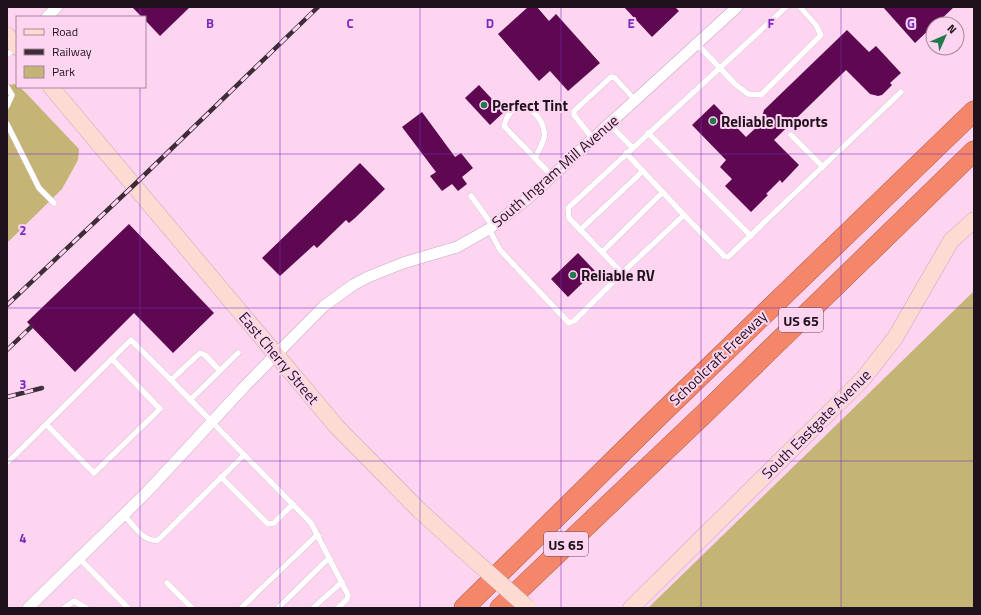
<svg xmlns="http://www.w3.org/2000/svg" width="981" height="615" font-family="'Titillium Web',sans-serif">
<rect width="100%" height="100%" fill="#fdd5f1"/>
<g fill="#c4b475">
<path d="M15 84 24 91 79 149 78 160 62 189 7 243V85Z"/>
<path d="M974 291V608H648Z"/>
</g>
<g fill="#5d0850">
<path d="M132 7H190L160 36 145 20V17H142Z"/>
<path d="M528 7H537L549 21 556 14 600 63 568 91 550 71 539 81 498 34Z"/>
<path d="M624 7H675L679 11 652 37Z"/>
<path d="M883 7H954L936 24H933V26L915 43Z"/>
<path d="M847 30 869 52 876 46 901 73 890 83 892 85 882 95 878 96 870 94 846 70 774 140 799 165 782 183 780 180 766 194 768 195 751 212 725 186 732 179 720 167 726 160 692 125 714 104 746 137 760 124 764 110Z"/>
<path d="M479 85 504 112 490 125 465 98Z"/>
<path d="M422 112 455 157 461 153 473 168 462 177 467 184 458 191 452 184 442 191 430 176 436 172 402 127Z"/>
<path d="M360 163 385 189 355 218 349 223 346 220 317 248 314 245 280 276 262 258Z"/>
<path d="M129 224 214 313 173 353 134 313 75 372 27 322Z"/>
<path d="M578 253 595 271 568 297 551 279Z"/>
</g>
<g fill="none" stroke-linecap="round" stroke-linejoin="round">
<defs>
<g id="lane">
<path d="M786 7 568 208 569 218 622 273 684 215 724 256 728 257 901 92"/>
<path d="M697 44 735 84 748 94 761 95 821 35 816 25 800 7"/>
<path d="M7 55 16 47"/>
<path d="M7 87 12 95 7 106"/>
<path d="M7 124 39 188 54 203"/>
<path d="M609 124 632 147"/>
<path d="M648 133 751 236"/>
<path d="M791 135 823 167"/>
<path d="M593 139 574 115V111L611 77 615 78 635 100"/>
<path d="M626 153 684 215"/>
<path d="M535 158C538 152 542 145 544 138 548 117 515 87 504 126L552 176"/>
<path d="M471 196 493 226"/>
<path d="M489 229 500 250 569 323 574 321 622 273"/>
<path d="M580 230 643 171"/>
<path d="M602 252 663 192"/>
<path d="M220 371 205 355 200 353 171 380 311 523 348 595 347 599 338 608"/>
<path d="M190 400 238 353"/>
<path d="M46 424 94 473 160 409 112 359"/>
<path d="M7 463 131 340 171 380"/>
<path d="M221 477 268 524 274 523 293 504"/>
<path d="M124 515C132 524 144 543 158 540L244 455"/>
<path d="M79 558 128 608"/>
<path d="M167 583 192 608"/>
<path d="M64 608 74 601 86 608"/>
<path d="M241 608 316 536 318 535"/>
<path d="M278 608 326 561 330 559"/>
<path d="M313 608 342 582"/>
</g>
<g id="street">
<path d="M47 17 57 7"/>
<path d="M28 608 146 493 246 385 324 306 353 285 368 277 403 263 457 247 489 229 527 199 737 7"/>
</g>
<g id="secondary">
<path d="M7 35 17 47"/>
<path d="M51 87 337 427 419 510 464 551"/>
<path d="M631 608 862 380 895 338 951 241 974 220"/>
</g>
<g id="highway">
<path d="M464 608 665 410 974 111"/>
<path d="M500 608 706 412 974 151"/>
</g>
</defs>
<use href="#lane" stroke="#cba5c0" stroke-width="6"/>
<use href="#street" stroke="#cba5c0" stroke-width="12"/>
<use href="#secondary" stroke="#cba5c0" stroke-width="17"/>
<use href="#highway" stroke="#aa5e4e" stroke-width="21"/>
<use href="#lane" stroke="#fff" stroke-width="5.5"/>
<use href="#street" stroke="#fff" stroke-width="11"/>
<use href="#secondary" stroke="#fcdbd2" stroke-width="16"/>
<use href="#highway" stroke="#f48769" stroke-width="20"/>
<defs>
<g id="rail">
<path d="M7 305 134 185 318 7"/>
<path d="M7 350 31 327"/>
<path d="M7 397 42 388"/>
</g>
</defs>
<use href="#rail" stroke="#3e2d39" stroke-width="4.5"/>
<use href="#rail" stroke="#fdd5f1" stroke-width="3" stroke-dasharray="9" stroke-linecap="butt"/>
<defs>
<path id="secondary-bridge" d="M464 551 528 608"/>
</defs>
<use href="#secondary-bridge" stroke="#cba5c0" stroke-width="17" stroke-linecap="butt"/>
<use href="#secondary-bridge" stroke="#fcdbd2" stroke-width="16"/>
</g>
<path fill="none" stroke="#7b2cbf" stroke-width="1" stroke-opacity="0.55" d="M140 7V17M280 7V608M420 7V608M561 7V608M701 7V608M841 7V608M140 87V608M7 154H974M7 308H974M7 461H974"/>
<g fill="#22794c" stroke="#fdd5f1" stroke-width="1.5">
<circle cx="484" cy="105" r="4"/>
<circle cx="713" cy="121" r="4"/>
<circle cx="573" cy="275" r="4"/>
</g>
<g text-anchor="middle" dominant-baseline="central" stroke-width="4" stroke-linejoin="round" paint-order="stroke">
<g fill="#fdd5f1" stroke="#624c5c" stroke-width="1">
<rect x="779" y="308" width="44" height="24" rx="3"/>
<rect x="544" y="532" width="44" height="24" rx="3"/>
</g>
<g font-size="14" font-weight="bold" fill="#20121c">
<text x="801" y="320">US 65</text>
<text x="566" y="544">US 65</text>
</g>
<g font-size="15" font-weight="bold" fill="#20121c" stroke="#fdd5f1" text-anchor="start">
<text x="492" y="105">Perfect Tint</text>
<text x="721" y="121">Reliable Imports</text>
<text x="581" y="275">Reliable RV</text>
</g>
<g font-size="15" fill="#20121c" stroke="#fdd5f1">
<text transform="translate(555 171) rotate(-41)">South Ingram Mill Avenue</text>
<text transform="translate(279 358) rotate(50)">East Cherry Street</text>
<text transform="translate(718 358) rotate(-44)">Schoolcraft Freeway</text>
<text transform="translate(816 424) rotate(-45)">South Eastgate Avenue</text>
</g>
</g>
<g font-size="13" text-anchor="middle" font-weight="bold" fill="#7b2cbf" stroke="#fdd5f1" stroke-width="4" stroke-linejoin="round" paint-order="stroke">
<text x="210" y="28">B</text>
<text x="350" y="28">C</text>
<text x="490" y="28">D</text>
<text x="631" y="28">E</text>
<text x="771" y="28">F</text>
<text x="911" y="28">G</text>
<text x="23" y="235">2</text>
<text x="23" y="389">3</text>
<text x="23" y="543">4</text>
</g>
<rect width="981" height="615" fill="none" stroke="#20121c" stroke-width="16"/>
<rect x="16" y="16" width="130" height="72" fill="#fdd5f1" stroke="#a5879c"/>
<rect x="24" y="29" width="20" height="6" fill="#fcdbd2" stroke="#a5879c"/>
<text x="52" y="36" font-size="12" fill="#20121c">Road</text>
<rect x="24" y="49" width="20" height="6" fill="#3e2d39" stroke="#a5879c"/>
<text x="52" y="56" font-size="12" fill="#20121c">Railway</text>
<rect x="24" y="66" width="20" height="12" fill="#c4b475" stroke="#a5879c"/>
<text x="52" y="76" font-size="12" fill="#20121c">Park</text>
<g transform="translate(945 36) rotate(45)"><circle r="19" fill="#fdd5f1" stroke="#a5879c"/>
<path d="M0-3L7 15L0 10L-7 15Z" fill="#22794c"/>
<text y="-6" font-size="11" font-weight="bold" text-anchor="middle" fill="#20121c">N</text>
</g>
</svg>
